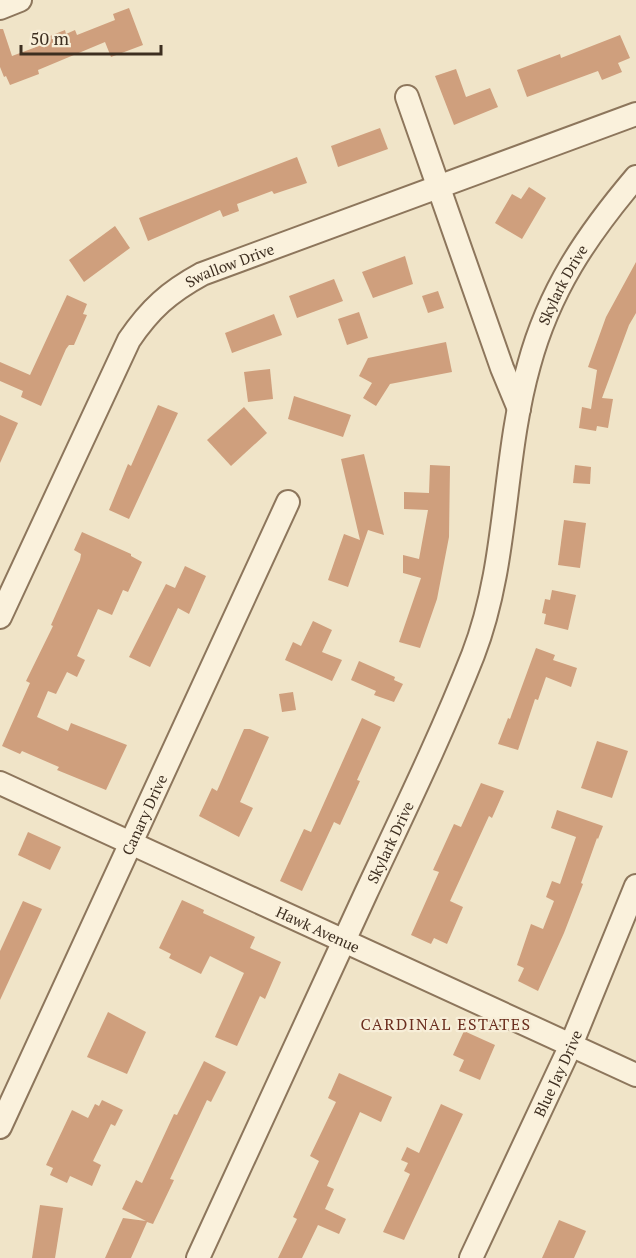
<svg xmlns="http://www.w3.org/2000/svg" width="636" height="1258" font-family="'PT Serif',serif">
<rect width="100%" height="100%" fill="#f0e4c8"/>
<g fill="#cf9f7d">
<path d="M129 8 143 45 111 57 105 42 38 70 39 74 10 85 6 76 4 77 0 67V29H3L12 56 47 43 45 38 65 30 66 34 75 30 77 35 115 20 113 14Z"/>
<path d="M620 35 630 58 618 63 622 72 602 80 598 71 527 97 517 70 560 54 561 58Z"/>
<path d="M456 69 466 97 490 88 498 107 454 125 435 76Z"/>
<path d="M380 128 388 149 338 167 331 146Z"/>
<path d="M297 157 307 183 274 194 272 191 237 204 239 211 223 217 220 210 148 241 139 218Z"/>
<path d="M529 187 546 198 522 239 495 223 512 194 521 199Z"/>
<path d="M115 226 130 248 84 282 69 260Z"/>
<path d="M405 256 413 284 373 298 362 272Z"/>
<path d="M636 262V313L629 325 602 398 613 399 608 428 597 426 596 431 579 428 582 407 591 409 597 370 588 367 606 317Z"/>
<path d="M334 279 343 301 297 318 289 296Z"/>
<path d="M438 291 444 308 428 313 422 296Z"/>
<path d="M67 295 87 304 83 314 87 315 74 345H69L66 349 41 406 21 397 23 391 0 381V362L30 375Z"/>
<path d="M359 312 368 338 347 345 338 319Z"/>
<path d="M274 314 282 335 232 353 225 333Z"/>
<path d="M446 342 452 372 390 384 376 406 363 398 372 383 359 376 368 358Z"/>
<path d="M270 369 273 399 248 402 244 372Z"/>
<path d="M294 396 351 415 343 437 288 419Z"/>
<path d="M158 405 178 413 129 519 109 510 128 464 131 466Z"/>
<path d="M244 407 267 433 231 466 207 440Z"/>
<path d="M0 415 18 423 0 463Z"/>
<path d="M364 454 384 535 368 530 348 587 328 580 344 534 360 540 341 459Z"/>
<path d="M430 465 450 466 449 537 437 599 420 648 399 642 421 578 403 573V555L419 559 428 510 404 509V492L429 493Z"/>
<path d="M575 465 591 467 590 484 573 483Z"/>
<path d="M564 520 586 523 580 568 558 565Z"/>
<path d="M82 532 131 554V556L142 562 128 592 123 590 112 615 98 609 77 656 85 660 77 677 67 672 56 694 48 691 37 717 68 731 71 723 127 745 106 790 57 770 59 767 22 751 20 754 2 746 30 683 26 681 53 626 51 625 80 560 81 554 74 550Z"/>
<path d="M185 566 206 576 189 614 178 608 150 667 129 657 166 584 175 588Z"/>
<path d="M552 590 576 595 568 630 544 624 546 614 542 613 545 599 550 600Z"/>
<path d="M313 621 332 630 322 652 342 660 332 681 285 660 293 642 301 646Z"/>
<path d="M536 648 555 655 553 660 577 668 571 687 546 677 538 700 535 699 518 750 498 744 508 718 510 719Z"/>
<path d="M359 661 395 677 394 680 403 684 394 702 374 695 376 691 351 680Z"/>
<path d="M293 692 296 710 282 712 279 694Z"/>
<path d="M362 718 381 727 357 780 360 781 340 825 334 822 302 891 280 881 304 829 311 832Z"/>
<path d="M244 729H250L269 737 240 802 253 808 239 837 199 816 212 788 217 791Z"/>
<path d="M597 741 628 751 612 798 581 788Z"/>
<path d="M481 783 504 791 492 818 489 816 450 901 463 907 447 944 434 938 431 944 411 935 439 872 433 870 454 824 461 827Z"/>
<path d="M557 810 603 826 598 839 597 838 581 883 583 884 564 933 538 991 518 981 524 968 517 965 531 924 543 929 554 901 546 897 552 881 560 884 576 837 551 828Z"/>
<path d="M28 832 61 847 50 870 18 855Z"/>
<path d="M182 900 204 910 203 913 255 937 250 948 281 962 265 999 260 996 237 1046 215 1037 244 973 210 956 201 974 169 958 171 954 159 948Z"/>
<path d="M23 901 42 909 0 1000V951Z"/>
<path d="M108 1012 146 1032 127 1074 87 1057Z"/>
<path d="M464 1031 495 1045 480 1080 459 1071 464 1060 453 1055Z"/>
<path d="M204 1061 226 1072 211 1102 207 1100 170 1179 174 1180 153 1224 147 1222 131 1258H105L123 1218 146 1221 122 1209 136 1180 142 1183 174 1114 177 1115Z"/>
<path d="M339 1073 392 1097 381 1122 360 1112 327 1186 334 1189 325 1209 346 1219 339 1234 318 1225 302 1258H278L297 1219 293 1217 319 1161 310 1156 336 1102 328 1098Z"/>
<path d="M102 1100 123 1110 115 1126 111 1124 93 1161 101 1165 92 1186 70 1176 67 1183 50 1175 53 1168 46 1165 72 1110 88 1118 95 1104 99 1106Z"/>
<path d="M441 1104 463 1114 404 1240 383 1232 410 1174 404 1171 408 1163 401 1160 407 1147 419 1153Z"/>
<path d="M40 1205 63 1208 55 1258H32Z"/>
<path d="M559 1220 586 1231 574 1258H542Z"/>
</g>
<g fill="none" stroke-linecap="round" stroke-linejoin="round">
<defs>
<g id="street">
<path d="M0 8 20 0"/>
<path d="M407 97 502 368 519 409"/>
<path id="s1" d="M0 617 129 340C150 309 169 292 202 274L636 114"/>
<path id="s2" d="M0 783 636 1075"/>
<path id="s3" d="M0 1127 288 502"/>
<path id="s4" d="M198 1258C254 1136 310 1014 366 893 403 814 441 736 473 655 509 562 502 461 529 365 549 291 586 236 636 177"/>
<path id="s5" d="M471 1258 571 1045 636 886"/>
</g>
</defs>
<use href="#street" stroke="#8d765c" stroke-width="26"/>
<use href="#street" stroke="#faf1dc" stroke-width="22"/>
</g>
<g text-anchor="middle" dominant-baseline="central" stroke-width="4.5" stroke-linejoin="round" paint-order="stroke">
<g font-size="15" fill="#3d2e20" stroke="#f7eed8">
<text stroke="none"><textPath href="#s1" startOffset="434">Swallow Drive</textPath></text>
<text stroke="none"><textPath href="#s4" startOffset="1046">Skylark Drive</textPath></text>
<text stroke="none"><textPath href="#s3" startOffset="344">Canary Drive</textPath></text>
<text stroke="none"><textPath href="#s4" startOffset="458">Skylark Drive</textPath></text>
<text stroke="none"><textPath href="#s2" startOffset="350">Hawk Avenue</textPath></text>
<text stroke="none"><textPath href="#s5" startOffset="204">Blue Jay Drive</textPath></text>
</g>
<g font-size="16" letter-spacing="1.5" fill="#6b2e1e" stroke="#f7eed8">
<text x="446" y="1024">CARDINAL ESTATES</text>
</g>
</g>
<path d="M21 45v9h140v-9" fill="none" stroke="#3d2e20" stroke-width="3"/>
<text x="30" y="45" font-size="18" fill="#3d2e20" stroke="#f7eed8" stroke-width="4.5" paint-order="stroke">50 m</text>
</svg>
